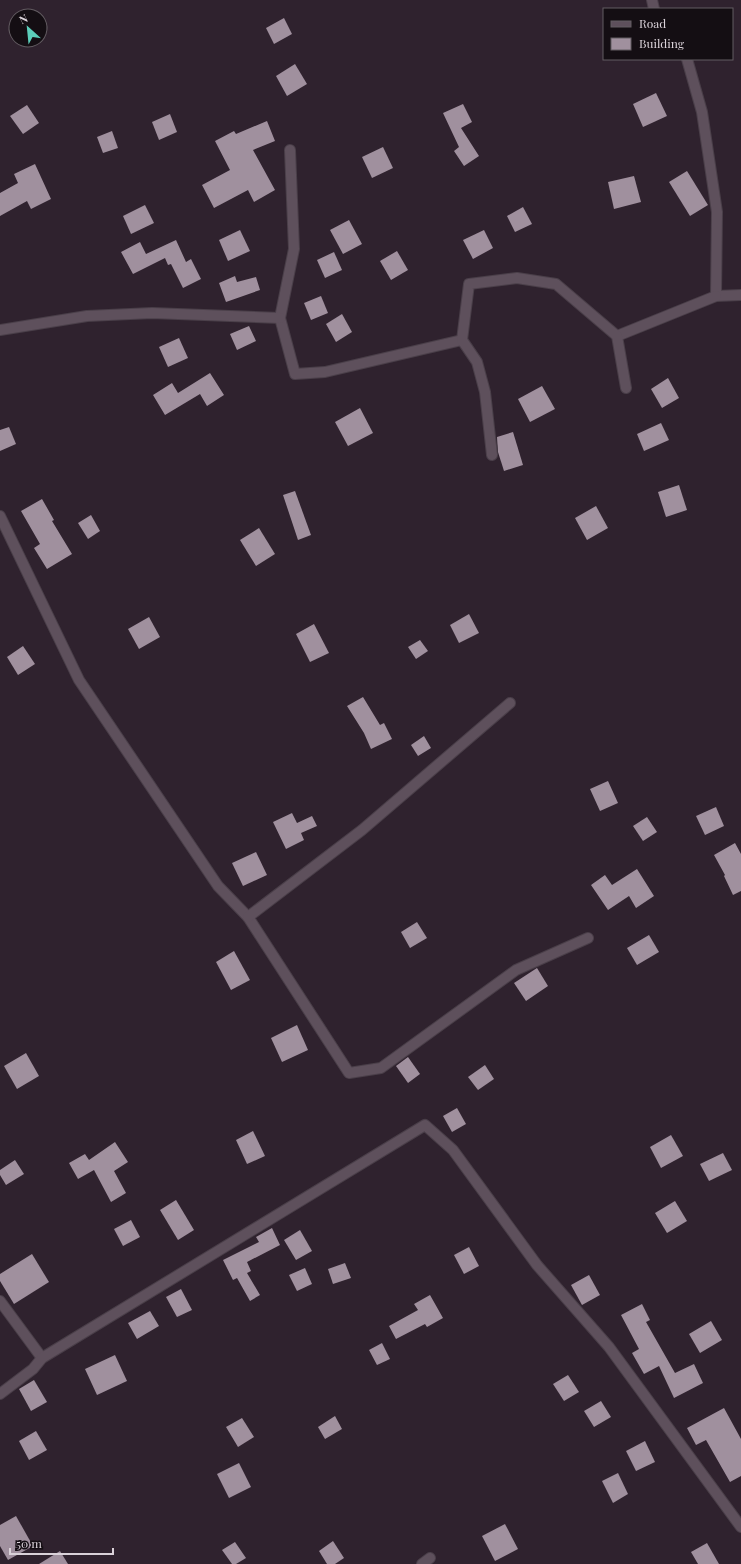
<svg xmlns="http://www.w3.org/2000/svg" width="741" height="1564" font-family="'Playfair Display',serif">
<rect width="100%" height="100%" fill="#2f222e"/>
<g fill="#a0909e">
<path d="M284 18 292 34 274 44 266 28Z"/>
<path d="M295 64 307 84 287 96 276 76Z"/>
<path d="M656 93 667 116 643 127 633 104Z"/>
<path d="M463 104 472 122 461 128 479 156 464 166 454 151 459 147 443 113Z"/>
<path d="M27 105 39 123 23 134 10 116Z"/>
<path d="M170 114 177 132 159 140 152 122Z"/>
<path d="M267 121 275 141 253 150 275 190 254 202 248 190 214 208 202 185 230 170 215 141 234 131 236 134Z"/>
<path d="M112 131 118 148 103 153 97 137Z"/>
<path d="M383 147 393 168 372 178 362 157Z"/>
<path d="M35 164 51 199 31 209 27 201 0 216V193L18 183 14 174Z"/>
<path d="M687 171 708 205 690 216 669 182Z"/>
<path d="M634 176 641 202 614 209 608 182Z"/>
<path d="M145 205 154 223 131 234 123 216Z"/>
<path d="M523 207 532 224 515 232 507 216Z"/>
<path d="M349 220 362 244 343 254 330 230Z"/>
<path d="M240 230 250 251 228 261 219 240Z"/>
<path d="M484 230 493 248 473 259 463 240Z"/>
<path d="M176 240 186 262 191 259 201 279 183 288 171 264 168 265 165 258 133 274 121 252 140 242 146 254Z"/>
<path d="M397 251 408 270 391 280 380 261Z"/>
<path d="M334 252 342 270 325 278 317 260Z"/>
<path d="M235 276 237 282 256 277 260 290 226 302 219 283Z"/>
<path d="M321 296 328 313 311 320 304 303Z"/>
<path d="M342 314 352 332 336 342 326 324Z"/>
<path d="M249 326 256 341 237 350 230 334Z"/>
<path d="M179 338 188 358 168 367 159 347Z"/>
<path d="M210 373 224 395 207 406 200 394 165 415 153 395 172 383 178 393Z"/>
<path d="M668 378 679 398 662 408 651 389Z"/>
<path d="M542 386 555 409 530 422 518 399Z"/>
<path d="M360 408 373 433 348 446 335 422Z"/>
<path d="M661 423 669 440 644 451 637 434Z"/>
<path d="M9 427 16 444 0 451V430Z"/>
<path d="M513 432 523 465 504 471 498 452 497 437Z"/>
<path d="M679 485 687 510 666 517 658 492Z"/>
<path d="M295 491 311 535 298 540 283 495Z"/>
<path d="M42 499 54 520 52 521 72 554 47 569 34 548 40 544 21 511Z"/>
<path d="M596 506 608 528 587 540 575 518Z"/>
<path d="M91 515 100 531 88 539 78 523Z"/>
<path d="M259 528 275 554 256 566 240 540Z"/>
<path d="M469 614 479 633 459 643 450 625Z"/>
<path d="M149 617 160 637 139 649 128 629Z"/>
<path d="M314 624 329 653 310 662 296 634Z"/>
<path d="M420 640 428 651 416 659 408 647Z"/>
<path d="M23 646 35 664 18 675 7 657Z"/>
<path d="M363 697 380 725 384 723 392 739 371 749 364 733 347 706Z"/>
<path d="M424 736 431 748 418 756 411 745Z"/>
<path d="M608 781 618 803 600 811 590 789Z"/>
<path d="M716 807 724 826 705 835 696 816Z"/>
<path d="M292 813 297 823 312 816 317 826 301 833 304 840 286 849 273 822Z"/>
<path d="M647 817 657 832 643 841 633 826Z"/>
<path d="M735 843 741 854V891L733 895 724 876 725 875 714 855Z"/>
<path d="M256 852 267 875 243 886 232 863Z"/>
<path d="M637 869 654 896 636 908 629 896 608 910 591 885 605 875 612 885Z"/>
<path d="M417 922 427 938 410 948 401 932Z"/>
<path d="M649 935 659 952 637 965 627 948Z"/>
<path d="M234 951 250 980 231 990 216 962Z"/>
<path d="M537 968 548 986 526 1001 514 983Z"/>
<path d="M297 1025 308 1050 282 1062 271 1038Z"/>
<path d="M26 1053 39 1076 17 1089 4 1066Z"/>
<path d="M408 1057 420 1074 408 1083 396 1066Z"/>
<path d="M485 1065 494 1079 478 1090 468 1077Z"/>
<path d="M457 1108 466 1124 452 1132 443 1116Z"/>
<path d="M253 1131 265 1156 247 1164 236 1140Z"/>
<path d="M671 1135 683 1156 661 1168 650 1147Z"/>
<path d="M115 1142 128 1162 114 1171 126 1193 111 1202 94 1170 78 1179 69 1163 85 1154 89 1160Z"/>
<path d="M723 1153 732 1170 709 1181 700 1164Z"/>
<path d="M15 1160 24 1174 6 1185 0 1175V1170Z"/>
<path d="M176 1200 194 1230 178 1240 160 1210Z"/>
<path d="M675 1201 687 1221 667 1233 655 1213Z"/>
<path d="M131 1220 140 1237 123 1246 114 1229Z"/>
<path d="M272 1228 280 1245 247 1262 251 1271 247 1273 260 1295 250 1301 237 1278 233 1280 223 1260 259 1242 256 1237Z"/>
<path d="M300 1230 312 1251 296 1260 284 1240Z"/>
<path d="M469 1247 479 1266 464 1274 454 1255Z"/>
<path d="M32 1254 49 1282 14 1304 0 1281V1274Z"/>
<path d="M345 1263 351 1278 333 1284 328 1269Z"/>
<path d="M305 1268 312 1284 297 1291 289 1275Z"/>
<path d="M589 1275 600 1295 582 1305 571 1285Z"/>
<path d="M181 1289 192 1310 177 1317 166 1297Z"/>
<path d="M430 1295 443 1318 427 1327 425 1324 396 1339 389 1326 418 1310 414 1304Z"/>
<path d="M642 1304 650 1320 646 1322 675 1373 694 1364 703 1383 674 1398 659 1366 644 1374 632 1353 639 1349 621 1315Z"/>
<path d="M150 1311 159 1326 137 1339 128 1323Z"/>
<path d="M711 1321 722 1340 700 1353 689 1334Z"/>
<path d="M382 1343 390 1359 377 1365 369 1350Z"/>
<path d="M115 1355 127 1381 97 1395 85 1369Z"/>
<path d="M568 1375 579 1392 564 1401 553 1384Z"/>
<path d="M34 1380 47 1402 31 1411 19 1389Z"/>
<path d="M601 1401 611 1417 594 1427 584 1411Z"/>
<path d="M724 1408 741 1439V1476L730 1482 706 1440 696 1445 687 1428Z"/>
<path d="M335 1416 342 1429 325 1439 318 1427Z"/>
<path d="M242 1418 254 1437 238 1447 226 1427Z"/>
<path d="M36 1431 47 1450 29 1460 19 1441Z"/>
<path d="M645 1441 655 1462 636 1471 626 1451Z"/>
<path d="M239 1463 251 1487 229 1498 217 1474Z"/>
<path d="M618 1473 628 1494 613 1503 602 1481Z"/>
<path d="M16 1516 33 1546 8 1560 0 1546V1525Z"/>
<path d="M505 1524 518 1549 495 1561 482 1536Z"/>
<path d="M333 1541 344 1558 335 1564H327L319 1551Z"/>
<path d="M235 1542 246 1558 236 1564H232L222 1550Z"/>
<path d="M707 1543 719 1564H698L691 1552Z"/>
<path d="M60 1551 68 1564H39Z"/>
</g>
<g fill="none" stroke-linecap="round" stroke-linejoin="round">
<defs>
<g id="minor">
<path d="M652 0 654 9"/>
<path d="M687 59 702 112 717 212 716 296 741 295"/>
<path d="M290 150 294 249 280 318 295 374 325 372 462 340"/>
<path d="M0 330 87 316 152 313 280 318"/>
<path d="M617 336 716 296"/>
<path d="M492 455 485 392 477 362 462 340 469 284 517 278 556 284 617 336 626 388"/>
<path d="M0 516 79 680 218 886 248 917 349 1073 381 1068 516 970 588 938"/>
<path d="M248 917 362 830 510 703"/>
<path d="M0 1301 42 1358"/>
<path d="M0 1394 33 1369 42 1358 425 1125 453 1150 537 1265 609 1347 741 1527"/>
<path d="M422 1564 430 1558"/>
</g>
</defs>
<use href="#minor" stroke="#4a3f49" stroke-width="12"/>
<use href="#minor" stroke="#5e505c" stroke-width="10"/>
</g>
<rect x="603" y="8" width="130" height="52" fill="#140e13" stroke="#635c62"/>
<rect x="611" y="21" width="20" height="6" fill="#5e505c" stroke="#635c62"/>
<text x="639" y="28" font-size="12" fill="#dad2d9">Road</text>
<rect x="611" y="38" width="20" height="12" fill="#a0909e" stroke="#635c62"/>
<text x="639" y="48" font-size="12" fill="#dad2d9">Building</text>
<g transform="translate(28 28) rotate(333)"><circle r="19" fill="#140e13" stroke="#635c62"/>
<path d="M0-3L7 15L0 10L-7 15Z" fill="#5cceba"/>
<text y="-6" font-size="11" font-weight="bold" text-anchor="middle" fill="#dad2d9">N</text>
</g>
<path d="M10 1548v6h103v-6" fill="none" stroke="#dad2d9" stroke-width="2"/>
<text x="16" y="1548" font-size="12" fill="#dad2d9" stroke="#140e13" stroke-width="3" paint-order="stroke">50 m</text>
</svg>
